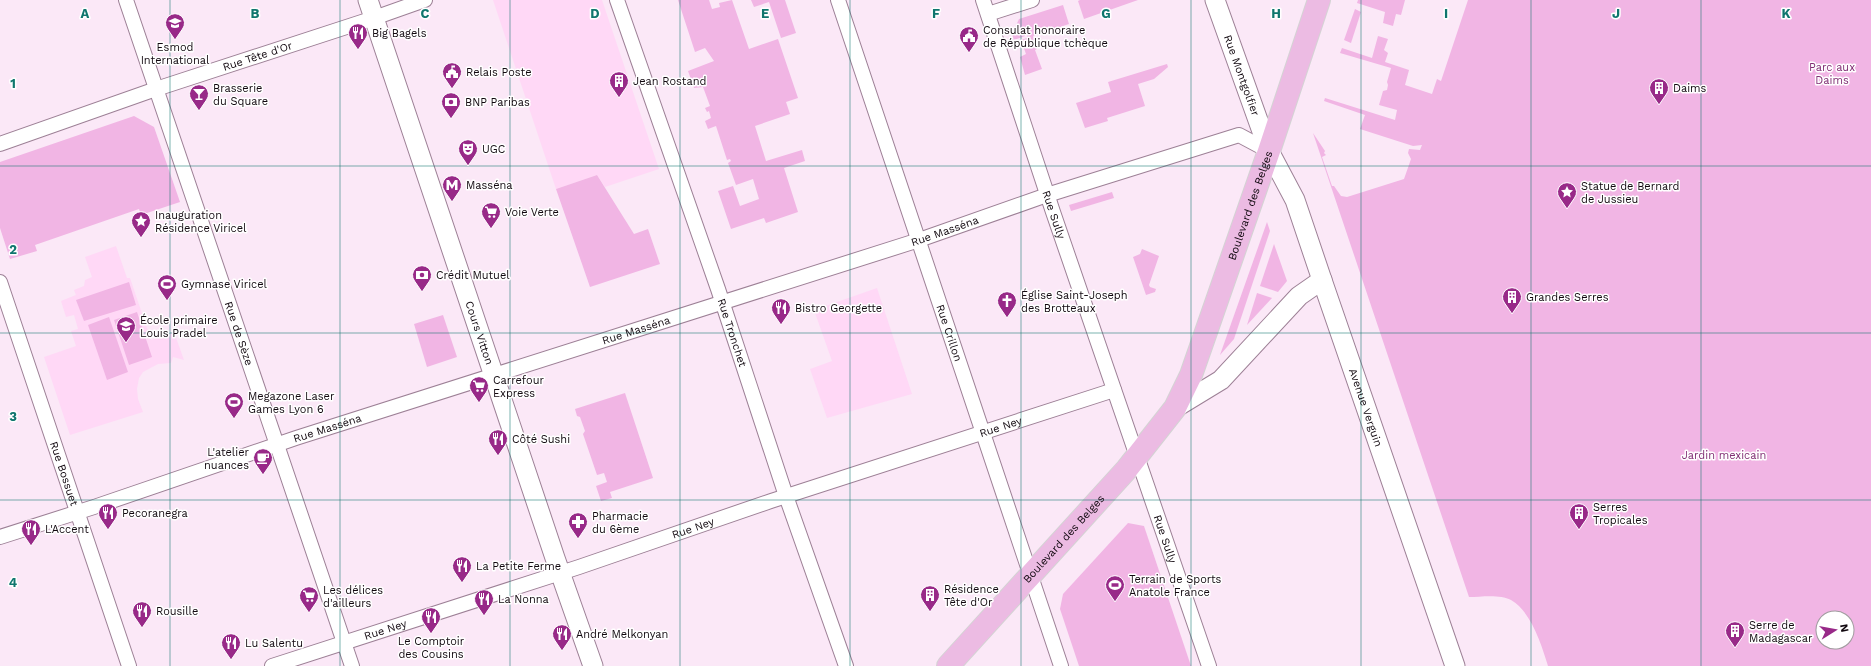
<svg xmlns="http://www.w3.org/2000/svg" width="1871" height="666" font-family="'Work Sans',sans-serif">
<rect width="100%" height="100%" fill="#fbe8f7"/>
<g fill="#ffd8f6">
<path d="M493 0H602L659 169 605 187 597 175 556 189Z"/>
<path d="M116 246 127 278H130L151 340 174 332 184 360 173 357 171 363 158 364 143 372 139 378 137 389 138 399 143 412 70 435 44 357 76 346 71 331 78 329 74 315 66 317 61 301 76 295 74 290 84 286 85 280 92 277 85 257Z"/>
<path d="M877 288 912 394 827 418 810 369 832 361 814 310Z"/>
</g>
<g fill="#f1b5e4" fill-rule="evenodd">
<path d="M678 0H709L712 9 720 7 719 3 732 0 749 49 778 39 798 98 786 102 790 114 755 126 766 161 802 150 805 161 784 168 798 212 766 223 764 218 731 229 718 191 733 186 740 206 759 199 753 179 736 185 728 163 731 161 730 159 727 160 716 126 708 129 705 121 711 118 709 111 707 112 705 108 710 106 703 87 694 88 688 71 714 61 705 48 695 52Z"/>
<path d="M751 0H785L796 33 781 38 769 2 754 7Z"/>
<path d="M1138 0 1084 19 1078 1 1080 0Z"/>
<path d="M1358 0H1405L1401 15 1396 14 1393 26 1383 23 1385 12 1357 3Z"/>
<path d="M1468 0H1871V666H1548C1542 646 1531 611 1511 600 1500 594 1481 597 1469 597L1313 133 1325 151 1324 153 1326 155 1322 157 1332 186H1334L1341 196 1347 197 1404 179 1411 159 1408 153 1409 149 1420 150 1422 145 1413 146 1360 129 1365 115 1324 101 1325 98 1395 120 1397 110 1379 105 1383 91 1387 90 1388 85 1387 82 1391 68 1340 53 1342 48 1372 58 1378 36 1388 39 1384 50 1388 53 1385 62 1409 70 1405 85 1432 94 1437 79 1441 81ZM1823 618H1847V642H1823Z"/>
<path d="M1063 5 1069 24 1033 36 1037 49 1035 50 1042 69 1025 75 1020 57 1026 54 1021 40 1027 38 1028 33 1024 29H1020L1021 32 1025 33V36L1014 40 1012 34 1019 19Z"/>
<path d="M1355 9 1361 12 1351 43 1344 40Z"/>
<path d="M1167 64 1168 67 1154 79 1138 84 1145 106 1107 118 1108 121 1085 128 1076 103 1111 92 1108 82Z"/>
<path d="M134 116 154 127 180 202 141 215 139 209 35 245 37 251 10 259 0 228V162Z"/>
<path d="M597 175 634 234 648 229 660 264 590 287 556 189Z"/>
<path d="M1112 192 1114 198 1071 211 1069 205Z"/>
<path d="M1267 222 1270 231 1234 339 1220 355Z"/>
<path d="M1274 244 1287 281 1278 292 1260 286Z"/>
<path d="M1142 249 1159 256 1149 285 1150 287 1156 289 1155 292 1146 295 1133 257 1140 254Z"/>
<path d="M129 282 136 305 84 321 76 300Z"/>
<path d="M1257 293 1272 298 1247 325Z"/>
<path d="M137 312 152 357 129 365 114 320Z"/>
<path d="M443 315 457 357 427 367 414 324Z"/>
<path d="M109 317 128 372 107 380 88 325Z"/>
<path d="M625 393 653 478 610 492 612 498 601 501 596 486 607 482 604 473 597 475 583 434 585 431 580 417 577 416 575 409Z"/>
<path d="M1128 523 1144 526 1191 666H1079L1060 609 1063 594Z"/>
</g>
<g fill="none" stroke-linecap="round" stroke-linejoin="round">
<defs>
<g id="street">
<path id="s1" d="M126 0 352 666"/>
<path id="s2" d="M617 0 718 289 786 496 846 666"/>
<path id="s3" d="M838 0 1061 666"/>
<path id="s4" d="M983 0 1053 212 1209 666"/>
<path d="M988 14 1032 0"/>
<path id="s5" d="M0 144 156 89 374 18 425 0"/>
<path id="s6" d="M0 282 129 666"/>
<path id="s7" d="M0 537 94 507 296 438 919 240 1047 195 1239 135 1269 151"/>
<path id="s8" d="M272 666 579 567 771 501 1114 390"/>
</g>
<g id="secondary">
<path id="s9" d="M368 0 555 558 593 666"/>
<path id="s10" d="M1215 0 1269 151 1295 200 1322 280 1455 666"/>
<path d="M1175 408 1221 380 1299 296 1322 280"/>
</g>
<g id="primary">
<path id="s11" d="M948 666 1127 469 1175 408 1191 375 1269 151 1319 0"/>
</g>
</defs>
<use href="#street" stroke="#9d8096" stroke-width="16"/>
<use href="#secondary" stroke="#9d8096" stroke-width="21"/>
<use href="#primary" stroke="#d4d3d4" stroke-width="24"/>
<use href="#street" stroke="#fff" stroke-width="14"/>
<use href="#secondary" stroke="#fff" stroke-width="19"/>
<use href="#primary" stroke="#ecbbe3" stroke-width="22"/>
</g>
<path fill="none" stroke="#0f766e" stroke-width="1" stroke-opacity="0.55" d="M170 0V666M340 0V666M510 0V666M680 0V666M850 0V666M1021 0V666M1191 0V666M1361 0V666M1531 0V666M1701 0V666M0 166H1871M0 333H1871M0 500H1871"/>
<defs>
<symbol id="university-pin" viewBox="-11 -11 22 30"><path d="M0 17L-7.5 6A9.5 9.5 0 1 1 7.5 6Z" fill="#982988" stroke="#fff"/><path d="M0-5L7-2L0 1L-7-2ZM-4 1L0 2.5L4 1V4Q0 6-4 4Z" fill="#fff"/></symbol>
<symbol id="restaurant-pin" viewBox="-11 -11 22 30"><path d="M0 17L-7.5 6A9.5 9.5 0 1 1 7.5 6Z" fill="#982988" stroke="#fff"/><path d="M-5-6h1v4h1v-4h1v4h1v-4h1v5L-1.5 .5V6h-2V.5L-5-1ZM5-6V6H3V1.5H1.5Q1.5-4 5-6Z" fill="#fff"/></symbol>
<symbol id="civic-pin" viewBox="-11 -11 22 30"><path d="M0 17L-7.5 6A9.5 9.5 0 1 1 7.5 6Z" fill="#982988" stroke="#fff"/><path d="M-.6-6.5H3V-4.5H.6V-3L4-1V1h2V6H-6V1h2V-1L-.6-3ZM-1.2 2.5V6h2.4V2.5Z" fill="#fff"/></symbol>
<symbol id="building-pin" viewBox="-11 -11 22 30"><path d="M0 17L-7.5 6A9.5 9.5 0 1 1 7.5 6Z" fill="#982988" stroke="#fff"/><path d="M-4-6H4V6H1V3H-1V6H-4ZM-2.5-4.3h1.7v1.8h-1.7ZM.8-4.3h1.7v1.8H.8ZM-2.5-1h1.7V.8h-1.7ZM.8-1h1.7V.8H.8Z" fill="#fff"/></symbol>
<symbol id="bar-pin" viewBox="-11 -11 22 30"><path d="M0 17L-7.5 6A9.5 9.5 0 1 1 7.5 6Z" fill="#982988" stroke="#fff"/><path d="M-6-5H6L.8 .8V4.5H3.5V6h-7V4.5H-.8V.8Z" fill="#fff"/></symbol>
<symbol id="bank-pin" viewBox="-11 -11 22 30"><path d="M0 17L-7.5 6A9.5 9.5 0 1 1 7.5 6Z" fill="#982988" stroke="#fff"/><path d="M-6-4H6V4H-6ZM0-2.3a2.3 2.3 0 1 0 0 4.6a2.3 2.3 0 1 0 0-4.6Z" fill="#fff"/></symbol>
<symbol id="theatre-pin" viewBox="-11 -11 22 30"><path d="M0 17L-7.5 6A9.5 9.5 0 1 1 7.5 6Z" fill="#982988" stroke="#fff"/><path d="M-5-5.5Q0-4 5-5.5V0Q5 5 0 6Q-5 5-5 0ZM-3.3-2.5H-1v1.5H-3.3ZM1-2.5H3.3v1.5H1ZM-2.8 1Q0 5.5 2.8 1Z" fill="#fff"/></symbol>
<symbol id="metro-pin" viewBox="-11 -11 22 30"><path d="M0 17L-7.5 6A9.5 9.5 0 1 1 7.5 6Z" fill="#982988" stroke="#fff"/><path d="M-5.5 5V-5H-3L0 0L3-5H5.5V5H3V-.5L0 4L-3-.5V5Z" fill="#fff"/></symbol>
<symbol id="sight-pin" viewBox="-11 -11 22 30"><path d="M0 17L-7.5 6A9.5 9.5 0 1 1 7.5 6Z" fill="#982988" stroke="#fff"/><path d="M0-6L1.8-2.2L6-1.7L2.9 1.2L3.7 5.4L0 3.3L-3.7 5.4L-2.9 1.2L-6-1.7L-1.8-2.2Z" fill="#fff"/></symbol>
<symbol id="supermarket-pin" viewBox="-11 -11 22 30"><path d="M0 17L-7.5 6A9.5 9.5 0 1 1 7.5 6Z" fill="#982988" stroke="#fff"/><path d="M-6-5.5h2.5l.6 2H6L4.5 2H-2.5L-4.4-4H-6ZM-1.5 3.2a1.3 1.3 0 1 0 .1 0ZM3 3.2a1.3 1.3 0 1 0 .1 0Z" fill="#fff"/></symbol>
<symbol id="stadium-pin" viewBox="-11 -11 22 30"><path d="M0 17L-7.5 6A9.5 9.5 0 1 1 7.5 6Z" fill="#982988" stroke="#fff"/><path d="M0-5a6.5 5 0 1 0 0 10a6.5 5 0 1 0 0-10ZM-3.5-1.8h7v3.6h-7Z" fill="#fff"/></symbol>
<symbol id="church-pin" viewBox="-11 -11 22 30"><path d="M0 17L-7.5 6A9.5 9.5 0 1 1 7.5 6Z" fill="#982988" stroke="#fff"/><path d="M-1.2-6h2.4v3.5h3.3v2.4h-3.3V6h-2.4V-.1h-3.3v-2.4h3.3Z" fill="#fff"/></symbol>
<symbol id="school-pin" viewBox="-11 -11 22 30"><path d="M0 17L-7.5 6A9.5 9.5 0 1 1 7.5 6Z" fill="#982988" stroke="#fff"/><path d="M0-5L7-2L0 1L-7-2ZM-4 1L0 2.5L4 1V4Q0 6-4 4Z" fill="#fff"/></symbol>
<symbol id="cafe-pin" viewBox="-11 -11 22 30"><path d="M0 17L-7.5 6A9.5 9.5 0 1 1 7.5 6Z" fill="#982988" stroke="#fff"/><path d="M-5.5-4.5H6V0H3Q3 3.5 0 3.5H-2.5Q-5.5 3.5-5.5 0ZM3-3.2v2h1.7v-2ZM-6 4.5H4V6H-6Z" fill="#fff"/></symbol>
<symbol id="pharmacy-pin" viewBox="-11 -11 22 30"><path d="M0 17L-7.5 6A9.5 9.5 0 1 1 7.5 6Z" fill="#982988" stroke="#fff"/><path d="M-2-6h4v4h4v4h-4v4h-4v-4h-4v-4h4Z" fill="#fff"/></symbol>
</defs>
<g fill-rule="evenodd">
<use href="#university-pin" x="164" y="12" width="22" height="30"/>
<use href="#restaurant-pin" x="347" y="22" width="22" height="30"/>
<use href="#civic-pin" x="958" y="25" width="22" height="30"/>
<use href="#civic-pin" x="441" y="61" width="22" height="30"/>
<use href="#building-pin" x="608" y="70" width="22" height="30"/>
<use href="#building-pin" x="1648" y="77" width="22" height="30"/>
<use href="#bar-pin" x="188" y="83" width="22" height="30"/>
<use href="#bank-pin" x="440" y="91" width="22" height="30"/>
<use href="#theatre-pin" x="457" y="138" width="22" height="30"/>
<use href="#metro-pin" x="441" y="174" width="22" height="30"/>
<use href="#sight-pin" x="1556" y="181" width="22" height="30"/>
<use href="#supermarket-pin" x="480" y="201" width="22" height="30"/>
<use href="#sight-pin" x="130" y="210" width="22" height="30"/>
<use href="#bank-pin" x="411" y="264" width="22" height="30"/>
<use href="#stadium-pin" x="156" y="273" width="22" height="30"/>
<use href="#building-pin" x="1501" y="286" width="22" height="30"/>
<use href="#church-pin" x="996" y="290" width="22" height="30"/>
<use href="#restaurant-pin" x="770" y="297" width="22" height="30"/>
<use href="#school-pin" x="115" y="315" width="22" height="30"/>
<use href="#supermarket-pin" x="468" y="375" width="22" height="30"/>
<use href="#stadium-pin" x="223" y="391" width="22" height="30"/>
<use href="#restaurant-pin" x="487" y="428" width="22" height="30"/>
<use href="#cafe-pin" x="252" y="447" width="22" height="30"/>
<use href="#restaurant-pin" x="97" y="502" width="22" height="30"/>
<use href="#building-pin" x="1568" y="502" width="22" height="30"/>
<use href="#pharmacy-pin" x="567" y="511" width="22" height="30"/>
<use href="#restaurant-pin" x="20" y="518" width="22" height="30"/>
<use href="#restaurant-pin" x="451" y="555" width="22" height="30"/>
<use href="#stadium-pin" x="1104" y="574" width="22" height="30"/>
<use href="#building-pin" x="919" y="584" width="22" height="30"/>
<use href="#supermarket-pin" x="298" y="585" width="22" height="30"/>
<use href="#restaurant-pin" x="473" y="588" width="22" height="30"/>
<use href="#restaurant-pin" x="131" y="600" width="22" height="30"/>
<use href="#restaurant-pin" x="420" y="606" width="22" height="30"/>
<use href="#building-pin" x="1724" y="620" width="22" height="30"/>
<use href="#restaurant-pin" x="551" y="623" width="22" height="30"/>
<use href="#restaurant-pin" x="220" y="632" width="22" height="30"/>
</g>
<g text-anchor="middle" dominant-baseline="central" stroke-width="3" stroke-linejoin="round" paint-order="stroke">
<g font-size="11" fill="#11080f" stroke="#fff" text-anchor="start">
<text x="983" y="30">Consulat honoraire<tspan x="983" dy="13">de République tchèque</tspan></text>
<text x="372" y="33">Big Bagels</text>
<text x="175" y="47" text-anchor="middle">Esmod<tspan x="175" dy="13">International</tspan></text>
<text x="466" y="72">Relais Poste</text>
<text x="633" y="81">Jean Rostand</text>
<text x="213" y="88">Brasserie<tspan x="213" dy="13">du Square</tspan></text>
<text x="1673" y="88">Daims</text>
<text x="465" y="102">BNP Paribas</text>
<text x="482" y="149">UGC</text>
<text x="466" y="185">Masséna</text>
<text x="1581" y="186">Statue de Bernard<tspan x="1581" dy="13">de Jussieu</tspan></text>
<text x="505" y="212">Voie Verte</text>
<text x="155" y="215">Inauguration<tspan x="155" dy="13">Résidence Viricel</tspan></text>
<text x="436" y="275">Crédit Mutuel</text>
<text x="181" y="284">Gymnase Viricel</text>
<text x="1021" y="295">Église Saint-Joseph<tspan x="1021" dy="13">des Brotteaux</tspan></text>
<text x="1526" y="297">Grandes Serres</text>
<text x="795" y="308">Bistro Georgette</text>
<text x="140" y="320">École primaire<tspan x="140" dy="13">Louis Pradel</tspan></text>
<text x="493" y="380">Carrefour<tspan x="493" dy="13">Express</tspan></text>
<text x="248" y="396">Megazone Laser<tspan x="248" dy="13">Games Lyon 6</tspan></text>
<text x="512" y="439">Côté Sushi</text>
<text x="249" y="452" text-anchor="end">L'atelier<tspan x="249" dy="13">nuances</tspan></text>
<text x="1593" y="507">Serres<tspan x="1593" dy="13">Tropicales</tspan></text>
<text x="122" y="513">Pecoranegra</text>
<text x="592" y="516">Pharmacie<tspan x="592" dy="13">du 6ème</tspan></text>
<text x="45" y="529">L'Accent</text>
<text x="476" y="566">La Petite Ferme</text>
<text x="1129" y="579">Terrain de Sports<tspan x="1129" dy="13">Anatole France</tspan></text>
<text x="944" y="589">Résidence<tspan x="944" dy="13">Tête d'Or</tspan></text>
<text x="323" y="590">Les délices<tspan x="323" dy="13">d'ailleurs</tspan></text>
<text x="498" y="599">La Nonna</text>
<text x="156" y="611">Rousille</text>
<text x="1749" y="625">Serre de<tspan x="1749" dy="13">Madagascar</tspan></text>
<text x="576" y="634">André Melkonyan</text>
<text x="431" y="641" text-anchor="middle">Le Comptoir<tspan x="431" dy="13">des Cousins</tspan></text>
<text x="245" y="643">Lu Salentu</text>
</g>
<g font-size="11" fill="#11080f" stroke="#fff">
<text stroke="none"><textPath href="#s5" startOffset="272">Rue Tête d'Or</textPath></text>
<text stroke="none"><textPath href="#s10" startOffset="80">Rue Montgolfier</textPath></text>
<text stroke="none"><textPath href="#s11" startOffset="560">Boulevard des Belges</textPath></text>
<text stroke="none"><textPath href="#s4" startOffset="226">Rue Sully</textPath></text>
<text stroke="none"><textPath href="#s7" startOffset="993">Rue Masséna</textPath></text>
<text stroke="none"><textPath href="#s7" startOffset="669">Rue Masséna</textPath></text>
<text stroke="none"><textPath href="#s1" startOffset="352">Rue de Sèze</textPath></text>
<text stroke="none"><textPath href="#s9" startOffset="351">Cours Vitton</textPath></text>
<text stroke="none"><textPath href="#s2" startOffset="352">Rue Tronchet</textPath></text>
<text stroke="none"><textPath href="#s3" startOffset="351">Rue Crillon</textPath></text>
<text stroke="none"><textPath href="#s10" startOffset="435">Avenue Verguin</textPath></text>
<text stroke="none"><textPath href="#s7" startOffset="345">Rue Masséna</textPath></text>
<text stroke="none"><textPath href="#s8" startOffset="767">Rue Ney</textPath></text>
<text stroke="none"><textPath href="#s6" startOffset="202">Rue Bossuet</textPath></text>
<text stroke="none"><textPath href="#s8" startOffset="443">Rue Ney</textPath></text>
<text stroke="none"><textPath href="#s4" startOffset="569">Rue Sully</textPath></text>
<text stroke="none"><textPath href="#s11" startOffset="172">Boulevard des Belges</textPath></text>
<text stroke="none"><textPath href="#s8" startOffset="119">Rue Ney</textPath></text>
</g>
<g font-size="11" fill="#812e74" stroke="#fff">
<text x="1832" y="67">Parc aux<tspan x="1832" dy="13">Daims</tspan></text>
<text x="1724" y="455">Jardin mexicain</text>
</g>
</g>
<g font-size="13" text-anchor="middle" font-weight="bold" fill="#0f766e" stroke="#fff" stroke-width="3" stroke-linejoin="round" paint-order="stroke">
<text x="85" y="18">A</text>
<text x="255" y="18">B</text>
<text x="425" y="18">C</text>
<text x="595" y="18">D</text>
<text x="765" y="18">E</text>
<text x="936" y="18">F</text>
<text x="1106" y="18">G</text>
<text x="1276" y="18">H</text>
<text x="1446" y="18">I</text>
<text x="1616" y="18">J</text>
<text x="1786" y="18">K</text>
<text x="13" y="88">1</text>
<text x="13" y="254">2</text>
<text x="13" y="421">3</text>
<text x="13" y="587">4</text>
</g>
<g transform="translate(1835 630) rotate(79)"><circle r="19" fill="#ffffff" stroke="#a09c9f"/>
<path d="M0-3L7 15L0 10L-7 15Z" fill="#982988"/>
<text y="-6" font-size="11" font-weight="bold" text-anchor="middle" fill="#11080f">N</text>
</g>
</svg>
